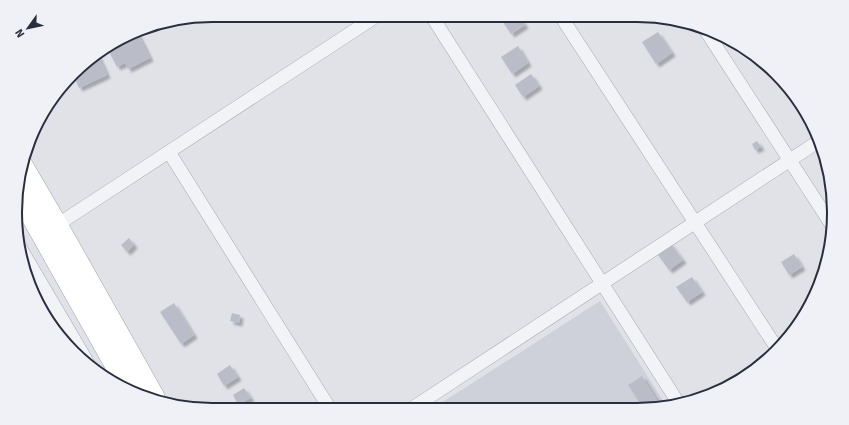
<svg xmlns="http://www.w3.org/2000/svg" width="849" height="425" font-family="Signika,sans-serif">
<defs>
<filter id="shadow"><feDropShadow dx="3.5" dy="3.5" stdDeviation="1" flood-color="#0004"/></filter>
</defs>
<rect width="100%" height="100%" fill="#e0e2e8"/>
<path fill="#ced1da" d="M600 301 667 407 662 408 432 409Z"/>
<g fill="#babdc8" filter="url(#shadow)">
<path d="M500 15H518L525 25 511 34 499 16Z"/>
<path d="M137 32 150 58 128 69 125 63 117 67 107 48Z"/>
<path d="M658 32 672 53 656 64 642 42Z"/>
<path d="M518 46 528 63 512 74 501 57Z"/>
<path d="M97 53 107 75 79 88 74 77 92 56Z"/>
<path d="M531 74 539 86 523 97 515 85Z"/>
<path d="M757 141 761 147 755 150 752 144Z"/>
<path d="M129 238 134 245 127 252 121 245Z"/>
<path d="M670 243 683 260 669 270 656 252Z"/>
<path d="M794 254 802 267 789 275 781 262Z"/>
<path d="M692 277 702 292 687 302 676 287Z"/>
<path d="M174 303 194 335 181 344 160 312Z"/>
<path d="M232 313 240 315 239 323 230 321Z"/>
<path d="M230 365 238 377 224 386 217 374Z"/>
<path d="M642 376 662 408H643L628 385Z"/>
<path d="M244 388 251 398 241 403 239 406 233 395Z"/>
</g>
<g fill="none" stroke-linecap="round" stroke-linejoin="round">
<defs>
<g id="street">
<path d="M431 15 679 404"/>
<path d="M560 15 778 350"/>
<path d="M706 31 833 227"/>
<path d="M169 152 330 409"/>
<path d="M57 225 378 15"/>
<path d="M18 244 88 363"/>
<path d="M411 409 819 141"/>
</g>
<g id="primary">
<path d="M22 165 57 225 154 397"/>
<path d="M18 192 130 391"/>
</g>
</defs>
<use href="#street" stroke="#a5a8b2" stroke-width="14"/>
<use href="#primary" stroke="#a0a4b3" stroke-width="22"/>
<use href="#street" stroke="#f2f3f7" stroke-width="13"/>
<use href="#primary" stroke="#fff" stroke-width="21"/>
</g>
<path d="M0 0H849V425H0ZM212 22H637A190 190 0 0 1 827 212V213A190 190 0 0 1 637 403H212A190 190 0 0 1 22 213V212A190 190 0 0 1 212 22Z" fill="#eff1f6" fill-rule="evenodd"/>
<path fill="none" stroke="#292e3f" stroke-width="2" d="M212 22H637A190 190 0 0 1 827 212V213A190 190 0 0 1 637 403H212A190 190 0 0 1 22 213V212A190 190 0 0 1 212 22Z"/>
<g transform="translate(28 28) rotate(237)" stroke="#eff1f6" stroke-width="3" paint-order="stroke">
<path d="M0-3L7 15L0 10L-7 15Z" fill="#292e3f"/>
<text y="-6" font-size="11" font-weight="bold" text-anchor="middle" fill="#292e3f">N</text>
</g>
</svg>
